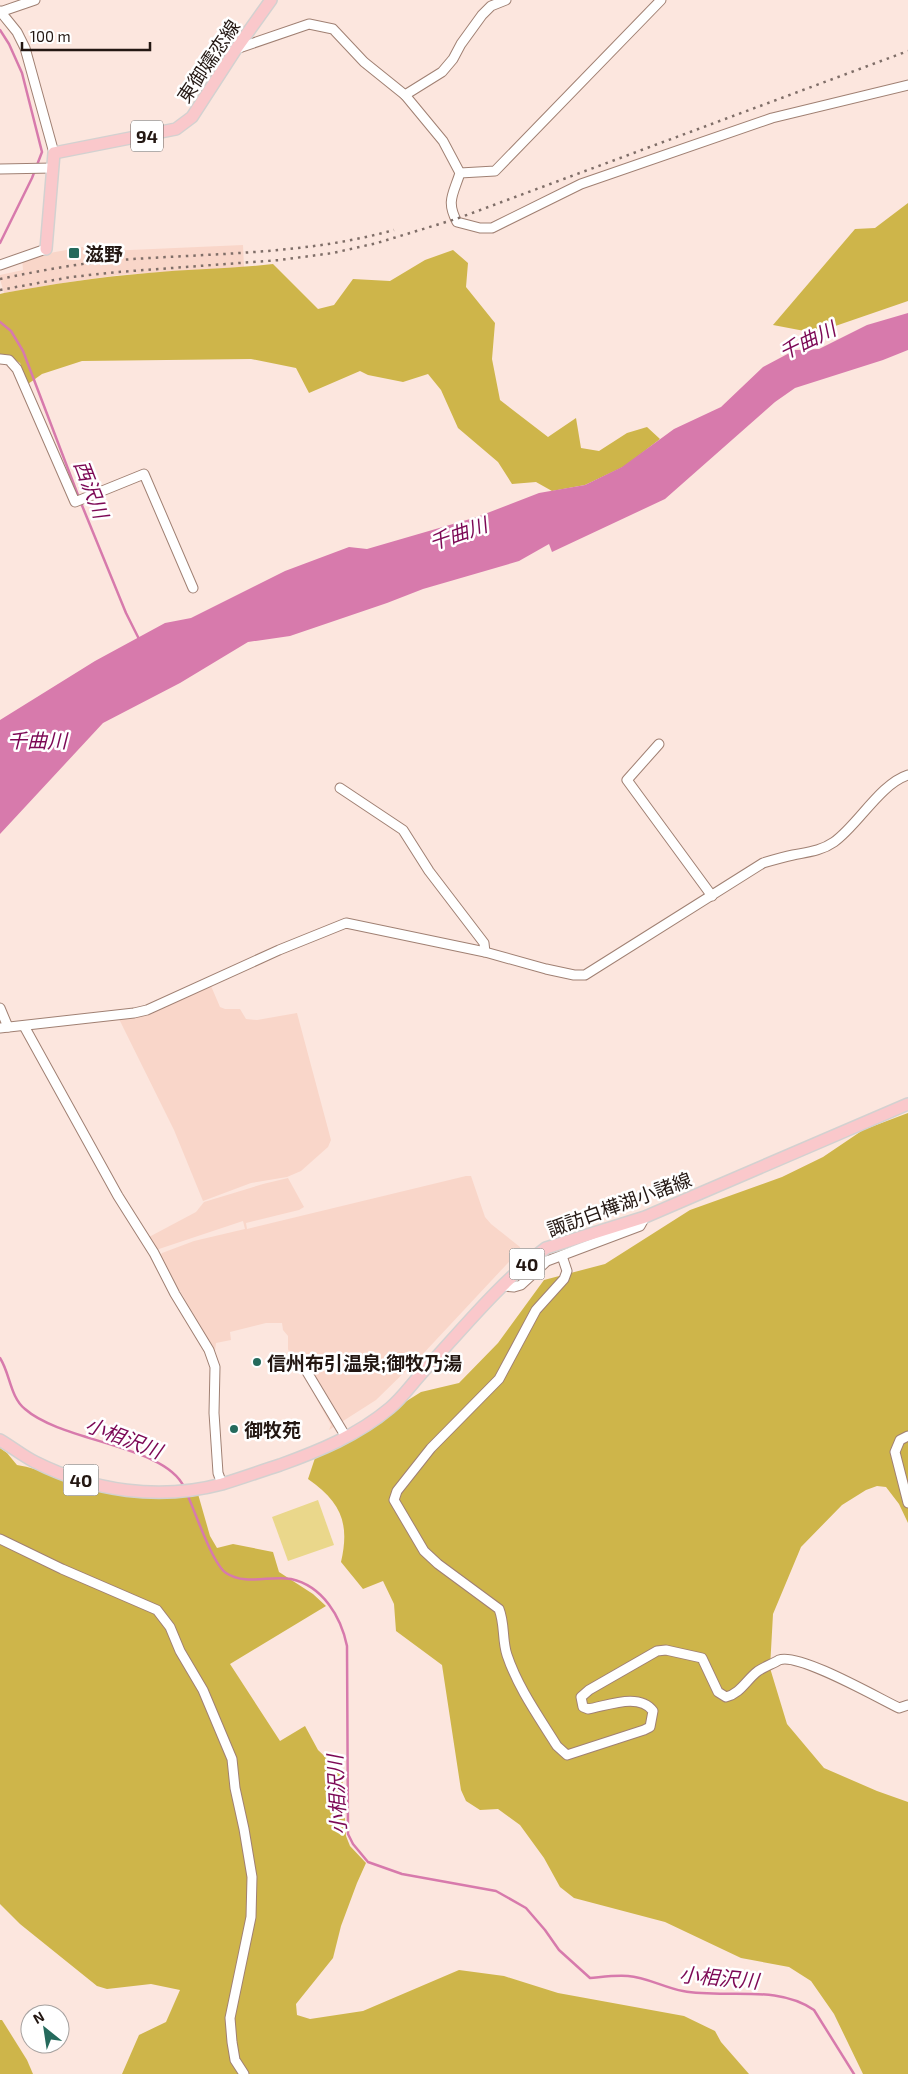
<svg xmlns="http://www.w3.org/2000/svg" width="908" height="2074" font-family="'Exo 2','Noto Sans JP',sans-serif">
<rect width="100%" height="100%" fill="#fce6de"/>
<g fill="#f9d6c9">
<path d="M243 245 244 267 118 275 56 284 4 293 0 279V275L23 270 22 258 83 247 85 252Z"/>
<path d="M211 986 220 1007 225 1009H240L246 1019 257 1020 297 1013 331 1140 328 1147 301 1171 287 1177 251 1183 203 1201 174 1130 119 1019Z"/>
<path d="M466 1176H471L485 1217 491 1224 520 1247V1250L421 1356 376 1400 329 1430 331 1425 300 1369 297 1370 292 1362 288 1349V1336L283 1330 282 1323H266L230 1332 231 1340 216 1343 215 1351 160 1257 162 1253 194 1241 245 1229 243 1221 156 1250 149 1237 196 1212 204 1202 263 1184 288 1178 304 1207 299 1210 246 1223 247 1229Z"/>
</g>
<path fill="#ead78b" d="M318 1500 334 1545 288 1561 272 1517Z"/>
<g fill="#ceb54a">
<path d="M908 203V301L815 333 773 325 855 229 875 228Z"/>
<path d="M453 250 468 263 466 287 495 323 492 359 500 400 548 437 576 418 581 448 599 451 627 433 647 427 660 439 625 466 585 485 552 491 536 482 512 484 498 462 458 428 441 390 428 374 403 382 368 375 360 371 309 393 296 368 251 359 82 361 42 374 28 384 20 363 11 357 0 363V294L4 293C52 284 99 277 148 273 189 269 231 269 273 264L318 309 334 305 353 279 390 281 425 260Z"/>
<path d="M908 1113V1523L899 1504 886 1487 877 1486 866 1490 842 1505 801 1547 773 1614 770 1668 787 1724 824 1768 877 1791 908 1802V2074H863L834 2014 811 1981 789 1967 741 1958 665 1922 574 1898 560 1887 544 1858 520 1825 498 1809 480 1810 466 1801 461 1790 442 1665 396 1631 394 1604 383 1581 363 1589 341 1562C350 1523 341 1502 308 1479L315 1458 336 1449 362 1433 394 1409 421 1392 459 1383 498 1343 544 1280 605 1264 690 1210 782 1177 823 1157 863 1130Z"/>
<path d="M0 1448 7 1453 17 1465C42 1469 63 1481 87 1488 128 1500 156 1499 198 1494L210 1536 217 1548 233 1544 273 1552 279 1572 313 1594 326 1606 230 1664 280 1741 305 1726 318 1750 342 1773 346 1836 350 1846 366 1863 357 1883 341 1926 333 1958 296 2004 297 2015 310 2019 363 2011 459 1970 504 1976 558 1993 684 2016 715 2031 721 2042 749 2074H122L139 2035 166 2022 180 1990 151 1984 107 1989 97 1986 20 1924 0 1904Z"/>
<path d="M0 2020H2L27 2060 33 2074H0Z"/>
</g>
<path fill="#d77aac" d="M908 313V350L883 360 795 388 775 402 665 499 552 552 549 544 519 561 423 589 387 603 290 636 248 642 180 683 103 723 0 834V720L95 661 165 623 191 618 285 571 349 547 367 549 477 517 539 493 585 485 622 467 674 429 721 407 763 367 795 350 819 349 867 325Z"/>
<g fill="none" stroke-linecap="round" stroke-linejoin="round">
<g stroke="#d77aac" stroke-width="2.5">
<path d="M0 30 9 44 22 73 42 152 32 178 0 243"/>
<path d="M0 322 11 331 23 351 81 503 126 613 139 639"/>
<path d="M0 1358C10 1373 10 1397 25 1409 62 1442 165 1445 184 1487"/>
<path d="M187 1494C195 1511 212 1563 226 1573 246 1586 270 1575 291 1579 323 1586 341 1617 347 1646L348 1834 353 1844 368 1862 402 1874 496 1891 526 1908 545 1930 559 1950 590 1978C602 1977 615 1975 628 1976 646 1977 665 1988 683 1991 726 1999 776 1984 814 2010L854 2074"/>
</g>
<defs>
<g id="minor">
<path d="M0 11 17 32 25 48 54 153"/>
<path d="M0 12 35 0"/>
<path d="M236 49 309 24 333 29 364 62 405 95 443 141 460 173C453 195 446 201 457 222L480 228H492L581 184 772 118 908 85"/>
<path d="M405 95 442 72 453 59 461 44 482 15 491 6 506 0"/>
<path d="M0 169 53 168"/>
<path d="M460 173 495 171 661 0"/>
<path d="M0 265 46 249"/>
<path d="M0 359 9 360 17 369 75 502 144 474 193 588"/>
<path d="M659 744 627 780 712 896"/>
<path d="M340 788 403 830 429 871 484 943 485 952"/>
<path d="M0 1008 8 1027"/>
<path d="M24 1026 118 1196 154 1253 175 1294 209 1350 215 1367 214 1413 218 1473 222 1484"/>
<path d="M0 1028 134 1013 147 1010 279 950 346 923 485 952 546 969 574 975H585L763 863C773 860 783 857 793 855 808 852 821 851 834 842 858 825 880 784 908 775"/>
<path d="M562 1256 567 1271 564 1279 536 1310 499 1379 431 1448 397 1491 394 1500 424 1551 438 1564 499 1609C505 1624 502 1640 507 1655 518 1688 539 1717 557 1746L567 1755 644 1730 650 1727 653 1711C639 1692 607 1706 588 1709L583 1707 581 1697 589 1690 657 1651 666 1650 702 1658 718 1692 726 1697C741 1693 746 1680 758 1671 764 1667 772 1664 779 1660 798 1652 878 1698 899 1708L908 1705"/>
<path d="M504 1286 514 1287 521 1285 547 1261 640 1226 645 1217"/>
<path d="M307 1372 346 1437"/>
<path d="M908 1436 900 1440 895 1452 908 1503"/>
<path d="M0 1539 62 1569 157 1610 170 1627 180 1651 203 1690 232 1759 235 1788 244 1829 252 1877 251 1917 230 2018 232 2042 235 2060 244 2074"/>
</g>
<g id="major">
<path d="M46 249 54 153 176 129 192 117 236 49 271 0"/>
<path d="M0 1440C12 1447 23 1456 35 1462 93 1491 159 1501 222 1484 242 1478 261 1471 280 1465 319 1451 358 1435 390 1408 402 1398 411 1385 421 1374 460 1332 500 1282 546 1248L645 1217 908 1104"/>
</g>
</defs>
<use href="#minor" stroke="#a08073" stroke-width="11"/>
<use href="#major" stroke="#d3d1d0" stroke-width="14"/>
<use href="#minor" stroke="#fff" stroke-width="9"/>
<use href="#major" stroke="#fac8cb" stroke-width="11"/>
<g stroke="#7f6e68" stroke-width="2.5" stroke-dasharray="2.5 5" stroke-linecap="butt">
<path d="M0 279C39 271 79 263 120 260 211 253 305 255 394 230"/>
<path d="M0 290 71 277 118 272 280 260 333 253 377 243 456 219 908 51"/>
</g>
</g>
<g fill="#256a5c" stroke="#fff" stroke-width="2">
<rect x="68" y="247" width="12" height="12" rx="2.5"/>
<circle cx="257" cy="1362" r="5"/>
<circle cx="234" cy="1429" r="5"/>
</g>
<g text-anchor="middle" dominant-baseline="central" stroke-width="5" stroke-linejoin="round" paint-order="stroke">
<g fill="#fff" stroke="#655d59" stroke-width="1">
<rect x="131" y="120.5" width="32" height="31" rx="4"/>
<rect x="509.5" y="1248.5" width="35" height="31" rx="4"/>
<rect x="63.5" y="1464.5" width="35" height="31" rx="4"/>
</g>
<g font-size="18" font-weight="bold" fill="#231712">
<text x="147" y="136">94</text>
<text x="527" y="1264">40</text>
<text x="81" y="1480">40</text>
</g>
<g font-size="19" fill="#231712" stroke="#fff">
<text transform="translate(208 61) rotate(-56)">東御嬬恋線</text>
<text transform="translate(619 1204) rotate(-20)">諏訪白樺湖小諸線</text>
</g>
<g font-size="19" font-weight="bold" fill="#231712" stroke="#fff" text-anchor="start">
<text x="85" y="253">滋野</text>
<text x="267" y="1362">信州布引温泉;御牧乃湯</text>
<text x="244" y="1429">御牧苑</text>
</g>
<g font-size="20" font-style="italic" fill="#7c0855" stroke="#fff">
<text transform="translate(807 340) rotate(-26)">千曲川</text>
<text transform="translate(92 489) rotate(69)">西沢川</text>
<text transform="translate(458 533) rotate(-19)">千曲川</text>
<text x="37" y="740">千曲川</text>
<text transform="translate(124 1437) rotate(21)">小相沢川</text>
<text transform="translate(336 1795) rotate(-93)">小相沢川</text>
<text transform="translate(719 1977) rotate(5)">小相沢川</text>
</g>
</g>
<g transform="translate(45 2029) rotate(330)"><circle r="24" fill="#ffffff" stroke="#a7a2a0"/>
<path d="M0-4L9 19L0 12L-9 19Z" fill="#256a5c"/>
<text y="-8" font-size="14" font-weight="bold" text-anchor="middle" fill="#231712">N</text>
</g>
<path d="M22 42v8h128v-8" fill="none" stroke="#231712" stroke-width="2.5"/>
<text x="30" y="42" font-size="15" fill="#231712" stroke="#ffffff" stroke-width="4" paint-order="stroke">100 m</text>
</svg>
